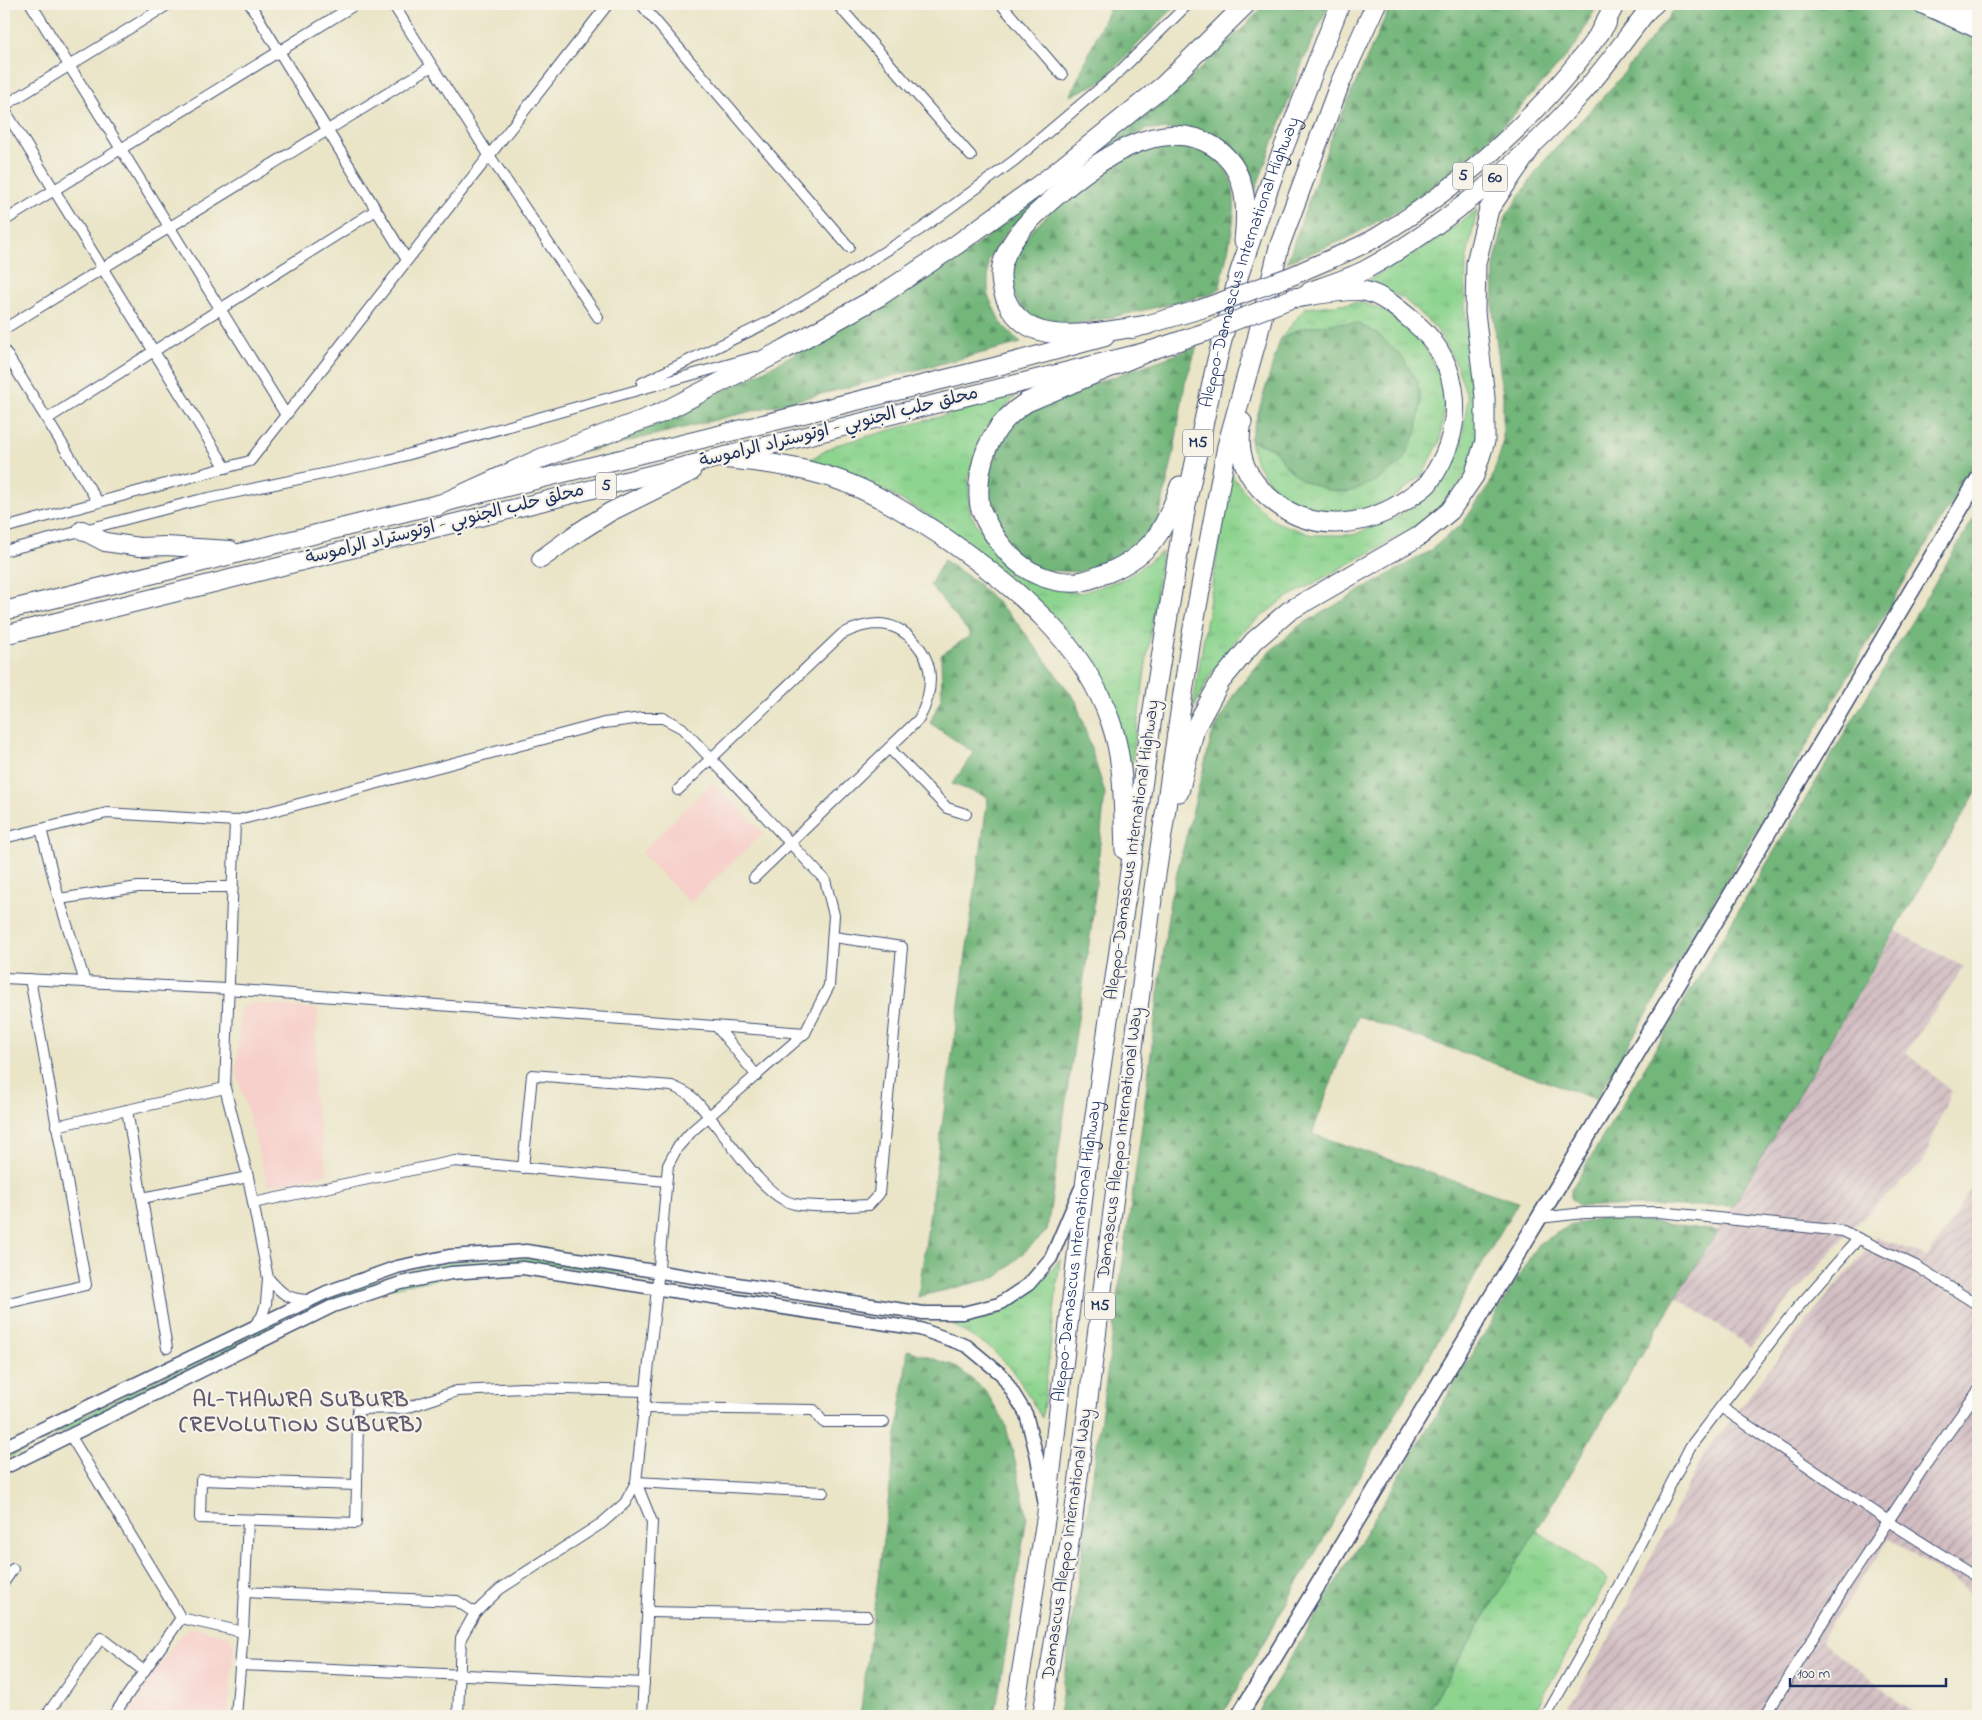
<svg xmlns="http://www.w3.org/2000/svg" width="1982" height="1720" font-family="'Indie Flower','Playpen Sans Arabic',sans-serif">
<defs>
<pattern id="industrial-furrows" width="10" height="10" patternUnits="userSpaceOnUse" patternTransform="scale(1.25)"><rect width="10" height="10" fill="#d2bec2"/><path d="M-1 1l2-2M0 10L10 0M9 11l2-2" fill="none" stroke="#aa9ba1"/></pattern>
<pattern id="grass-tufts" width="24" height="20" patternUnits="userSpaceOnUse" patternTransform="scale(1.25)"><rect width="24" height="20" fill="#8dd48f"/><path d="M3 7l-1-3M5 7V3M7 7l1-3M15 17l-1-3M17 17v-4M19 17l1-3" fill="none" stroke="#79b67e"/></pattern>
<pattern id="forest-firs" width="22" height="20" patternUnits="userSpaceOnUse" patternTransform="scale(1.25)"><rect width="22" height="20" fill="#72b67a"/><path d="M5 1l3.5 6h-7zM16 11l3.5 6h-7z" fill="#5d9467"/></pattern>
</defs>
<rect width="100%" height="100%" fill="#f7f3e8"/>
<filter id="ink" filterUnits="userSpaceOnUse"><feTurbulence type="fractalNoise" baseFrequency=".02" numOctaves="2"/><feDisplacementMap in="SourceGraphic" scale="10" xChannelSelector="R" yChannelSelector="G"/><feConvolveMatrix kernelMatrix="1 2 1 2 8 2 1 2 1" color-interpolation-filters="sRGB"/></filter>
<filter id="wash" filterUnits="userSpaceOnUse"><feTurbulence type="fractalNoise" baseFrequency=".0096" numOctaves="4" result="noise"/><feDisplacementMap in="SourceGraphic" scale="20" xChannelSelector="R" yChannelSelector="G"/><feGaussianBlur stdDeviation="1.12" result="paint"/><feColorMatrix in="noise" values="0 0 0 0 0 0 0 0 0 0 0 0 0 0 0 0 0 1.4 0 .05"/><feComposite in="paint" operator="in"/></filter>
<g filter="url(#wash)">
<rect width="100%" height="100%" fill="#eae5c7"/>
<g fill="#f7d0cb">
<path d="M713 782 763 833 690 903 641 853Z"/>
<path d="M250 1003 318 1009 313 1093 328 1174 268 1185 236 1071 241 1008Z"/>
<path d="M193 1628 229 1636 234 1646 228 1716H129L127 1710 181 1635Z"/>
</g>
<g fill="url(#industrial-furrows)">
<path d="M1896 931 1964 967 1906 1052 1951 1091 1923 1162 1854 1226 1783 1307 1751 1347 1676 1297 1718 1231Z"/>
<path d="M1978 1175V1597L1889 1539 1821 1640 1918 1716H1564L1618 1622 1703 1456 1804 1324 1877 1237 1927 1257 1951 1223Z"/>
<path d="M1431 1706 1448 1716H1425Z"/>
</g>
<g fill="url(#grass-tufts)" stroke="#548276">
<path d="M1477 210 1466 261 1465 311 1478 396V440L1468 471 1444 505 1411 530 1283 600 1243 631 1210 675 1192 712 1230 473 1251 500 1276 522 1312 535H1353L1397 517 1435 490 1460 450 1468 398 1456 364 1436 328 1404 299 1367 281 1443 235Z"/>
<path d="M1361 302 1387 312 1420 340 1438 371 1445 402 1440 441 1422 476 1389 501 1351 514 1322 512 1291 501 1270 484 1255 461 1250 440 1275 450 1287 467 1416 434 1421 403 1417 381 1301 328 1280 340 1305 308Z"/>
<path d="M1016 396 982 432 968 479 970 513 992 549 1007 567 1044 588 1081 593 1126 578 1162 552 1129 783 1119 729 1108 689 1084 650 1049 611 972 546 932 517 887 492 809 460 836 445Z"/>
<path d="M524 1258 641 1273 640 1275 524 1262 331 1300 4 1460V1454L329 1297 398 1274 450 1261Z"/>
<path d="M1060 1259 1042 1418 1013 1370 990 1348 953 1325C968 1321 986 1319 999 1313 1022 1301 1045 1280 1060 1259Z"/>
<path d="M1536 1530 1608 1579 1532 1716H1448L1431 1706Z"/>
</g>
<g fill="url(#forest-firs)" stroke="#46726c">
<path d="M1111 4H1177L1102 81 1070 96Z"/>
<path d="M1265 4H1329L1302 64 1254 194 1242 168 1192 130 1147 129 1106 150 1061 182 1008 230 988 261V296L1001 323 1021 343 866 383 581 453 663 422 765 370 880 307 962 256 1171 96 1245 26Z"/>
<path d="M1391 4H1598L1574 48 1508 121 1460 166 1403 207 1346 239 1287 262 1330 141Z"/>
<path d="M1679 4H1897L1978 38V458L1596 1099 1358 1016 1341 1055 1312 1134 1518 1202 1221 1716H1059L1141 1133 1170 900 1212 735 1235 692 1267 654 1299 626 1428 552 1463 523 1490 484 1503 444V396L1493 311 1494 265 1506 216 1545 159 1615 84Z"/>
<path d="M1180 144C1260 158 1231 231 1220 287L1215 293C1180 302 1144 310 1108 318 1086 322 1064 329 1041 324 1030 322 1020 307 1016 298 1011 287 1009 277 1012 265 1018 225 1119 155 1158 146 1165 144 1173 145 1180 144Z"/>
<path d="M1337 323 1358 324 1377 333 1402 357 1417 381 1421 403 1416 434 1402 462 1378 480 1349 492 1328 490 1302 480 1287 467 1275 450 1250 440 1280 340 1301 328Z"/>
<path d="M1197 347 1185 383 1173 457 1159 517 1151 532 1123 557 1105 564 1078 572 1040 570 1019 558 997 526 989 505 988 486 991 466 1006 430 1017 417 1042 402Z"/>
<path d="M1978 511V789L1733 1206H1579L1571 1199V1190Z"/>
<path d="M944 560 975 581 1015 620 1076 701 1105 793 1092 923 1047 1231 997 1277 918 1297 988 797 952 784 974 753 930 723 942 696 941 655 971 635 930 585Z"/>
<path d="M1608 1216 1718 1231 1676 1297 1425 1716H1256L1538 1244 1569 1226Z"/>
<path d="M908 1350 955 1366 985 1390 1005 1423 1015 1461 1027 1516 995 1716H860Z"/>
</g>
</g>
<g filter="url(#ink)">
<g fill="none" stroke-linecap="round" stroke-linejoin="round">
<defs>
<g id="minor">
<path d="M31 4 286 415"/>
<path d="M250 4 407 260"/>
<path d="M393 4 432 66"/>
<path d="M641 4 849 247"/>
<path d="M837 4 971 156"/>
<path d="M1001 4 1062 75"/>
<path d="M4 106 169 4"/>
<path d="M4 109 226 468"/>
<path d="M4 221 356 4"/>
<path d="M4 329 432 66 489 155 598 317"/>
<path d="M4 350 98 502"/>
<path d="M642 383 781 316 921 229 1015 160 1118 73 1188 4"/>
<path d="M47 419 376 210"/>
<path d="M4 528 250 461 608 4"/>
<path d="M4 551 199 500 385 461 755 357"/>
<path d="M889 748 947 808 966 814"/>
<path d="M678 790 842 634C852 629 867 624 879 624 906 625 930 652 930 679 930 694 926 706 919 719L754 878"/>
<path d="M235 821 225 1088 248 1177 268 1278 266 1304 262 1316 254 1326"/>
<path d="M41 829 59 899 85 982"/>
<path d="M4 838 107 813 235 821 604 723 642 718H663L682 728 825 880 834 915 829 986 805 1033 692 1131 677 1148 668 1165 657 1289 636 1482 625 1503 602 1523 500 1589 475 1613 461 1638 458 1716"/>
<path d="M59 899 138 887H233"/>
<path d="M4 978 227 989 805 1033"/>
<path d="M717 1027 757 1076"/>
<path d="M127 1110 167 1348"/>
<path d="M56 1126 225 1088"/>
<path d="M523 1168 532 1075 672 1086C678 1089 687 1092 692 1097 719 1122 761 1198 795 1204 816 1208 847 1206 869 1205L879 1194 902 947 834 937"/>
<path d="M142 1198 248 1177"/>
<path d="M253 1203 455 1161 666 1181"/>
<path d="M1539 1218 1584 1213 1659 1212 1843 1231 1918 1267 1978 1305"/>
<path d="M268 1278C282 1294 287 1299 308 1300"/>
<path d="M4 1304 86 1285 30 979"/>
<path d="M1721 1407 1888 1521 1978 1578"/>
<path d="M644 1408 814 1410 823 1422H884"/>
<path d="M70 1435 181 1618"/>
<path d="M201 1480 357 1485 356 1523 200 1518Z"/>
<path d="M357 1485 358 1409 406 1408 457 1391 523 1388 646 1391"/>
<path d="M4 1582 13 1569"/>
<path d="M244 1592 457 1601 475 1613"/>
<path d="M647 1612 867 1616"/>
<path d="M240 1665 644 1683"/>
<path d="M46 1716 101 1638 144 1671"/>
<path d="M113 1716 181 1618 243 1632"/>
<path d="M236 1716 243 1632 248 1520"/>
<path d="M642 1716 652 1522 636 1482 823 1492"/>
<path d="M1546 1716 1604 1614 1690 1447 1792 1314 1858 1239"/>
<path d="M1765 1716 1845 1586 1926 1464 1978 1391"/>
</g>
<g id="tertiary">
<path d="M4 1447 327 1292 397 1267 449 1256 526 1251 923 1313H963L999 1304 1029 1284 1051 1258 1080 1190"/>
<path d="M4 1468 333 1306 401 1283 451 1273 523 1268 920 1329 967 1346 1002 1375 1026 1414 1037 1457 1044 1500"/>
</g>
<path id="secondary" d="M1239 1716 1539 1218 1978 479"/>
<g id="trunk">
<path d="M1922 4 1978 29"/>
<path d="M1956 4 1978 14"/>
<path d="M1294 275C1321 262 1351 252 1377 237 1467 183 1547 109 1607 23"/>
<path d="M1310 291C1327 285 1346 279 1363 271 1438 231 1523 161 1579 97 1604 70 1625 39 1648 10L1655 4"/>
<path d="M1132 329 1201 309"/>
<path d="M82 530 105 542 140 547 166 546 230 550"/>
<path d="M541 559 577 533 610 512 691 472"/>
<path d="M4 611 998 366 1105 337"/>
<path d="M4 635 1149 351 1206 332"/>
<path id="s1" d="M1014 1716 1046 1517 1086 1174 1126 899"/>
<path d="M1042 1716 1073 1520 1153 895"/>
</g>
<g id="motorway">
<path d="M1599 34 1615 4"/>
<path d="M1147 325C1117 330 1070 339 1041 331 1029 328 1018 319 1011 309 1003 296 998 277 1003 262 1012 235 1034 215 1055 197 1094 163 1160 113 1213 146 1247 168 1248 205 1244 241"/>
<path d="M1149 351 1027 402C998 420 981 449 979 483 979 492 978 502 981 510 987 526 996 539 1007 552 1025 572 1050 584 1078 582 1088 581 1098 576 1107 573 1152 554 1165 530 1180 486"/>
<path d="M1242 422C1235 457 1248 482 1276 503 1316 534 1370 526 1409 498 1415 493 1425 488 1429 482 1466 431 1464 364 1415 323 1401 311 1383 295 1364 291 1349 288 1310 296 1293 298"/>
<path d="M721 458C760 462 798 466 836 479 875 492 910 515 945 538 1014 586 1083 641 1111 723 1125 763 1123 808 1125 850"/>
<path d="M437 506 542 458 661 413 785 349 878 297 956 245 1050 177 1163 86 1246 4"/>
<path d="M1179 792 1195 728 1220 682 1254 641 1289 611 1418 537 1450 511 1474 476 1485 441V397L1475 312 1476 263 1489 209 1530 149"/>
<path d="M1153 895 1191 639 1227 446 1257 339 1279 247 1340 83 1376 4"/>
<path id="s2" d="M1126 899 1156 689 1186 505 1217 360 1239 274 1273 175 1340 4"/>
</g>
</defs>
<use href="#minor" stroke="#3a4a6e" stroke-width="12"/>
<use href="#tertiary" stroke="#3a4a6e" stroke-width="15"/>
<use href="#secondary" stroke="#3a4a6e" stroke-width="18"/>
<use href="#trunk" stroke="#3a4a6e" stroke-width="20"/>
<use href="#motorway" stroke="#3a4a6e" stroke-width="21"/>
<use href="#minor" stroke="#fff" stroke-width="10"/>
<use href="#tertiary" stroke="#fff" stroke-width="12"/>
<use href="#secondary" stroke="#fff" stroke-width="15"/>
<use href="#trunk" stroke="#fff" stroke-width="18"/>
<use href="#motorway" stroke="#fff" stroke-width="19"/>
<defs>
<g id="trunk-bridge">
<path d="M1201 309 1294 275"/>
<path d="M1206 332 1293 298"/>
</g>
</defs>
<use href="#trunk-bridge" stroke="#3a4a6e" stroke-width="20" stroke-linecap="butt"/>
<use href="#trunk-bridge" stroke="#fff" stroke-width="18"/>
</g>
</g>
<g text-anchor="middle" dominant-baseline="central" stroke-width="4.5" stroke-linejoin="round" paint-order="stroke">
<g fill="#f7f3e8" stroke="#5d6a87" stroke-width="1">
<rect x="1453" y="162.5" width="20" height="27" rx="4"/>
<rect x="1482.5" y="164.5" width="25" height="27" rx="4"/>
<rect x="1183" y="429.5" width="30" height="27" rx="4"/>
<rect x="596" y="472.5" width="20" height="27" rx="4"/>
<rect x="1085" y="1292.5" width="30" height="27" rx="4"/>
</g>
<g font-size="16" font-weight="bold" fill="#1b2f5e">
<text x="1463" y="176">5</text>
<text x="1495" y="178">60</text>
<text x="1198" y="443">M5</text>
<text x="606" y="486">5</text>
<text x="1100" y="1306">M5</text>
</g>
<g font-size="18" fill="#1b2f5e" stroke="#f7f3e8">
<text stroke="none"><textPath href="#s2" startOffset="650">Aleppo-Damascus International Highway</textPath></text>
<text transform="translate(839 428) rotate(-14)">محلق حلب الجنوبي - اوتوستراد الراموسة</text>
<text transform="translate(445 525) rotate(-14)">محلق حلب الجنوبي - اوتوستراد الراموسة</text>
<text transform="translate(1133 850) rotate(-82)">Aleppo-Damascus International Highway</text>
<text transform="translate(1121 1143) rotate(-83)">Damascus Aleppo International Way</text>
<text stroke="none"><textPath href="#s1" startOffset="469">Aleppo-Damascus International Highway</textPath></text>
<text transform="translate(1068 1544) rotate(-82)">Damascus Aleppo International Way</text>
</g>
<g font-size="22" font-weight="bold" letter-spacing="1" fill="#615b72" stroke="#f7f3e8">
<text x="301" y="1401">AL-THAWRA SUBURB<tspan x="301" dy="25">(REVOLUTION SUBURB)</tspan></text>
</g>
</g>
<rect width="1982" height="1720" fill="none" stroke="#f7f3e8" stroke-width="20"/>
<path d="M1790 1678v8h156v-8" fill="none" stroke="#1b2f5e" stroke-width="2.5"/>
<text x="1797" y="1678" font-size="15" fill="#1b2f5e" stroke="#f7f3e8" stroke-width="4" paint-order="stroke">100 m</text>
</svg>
